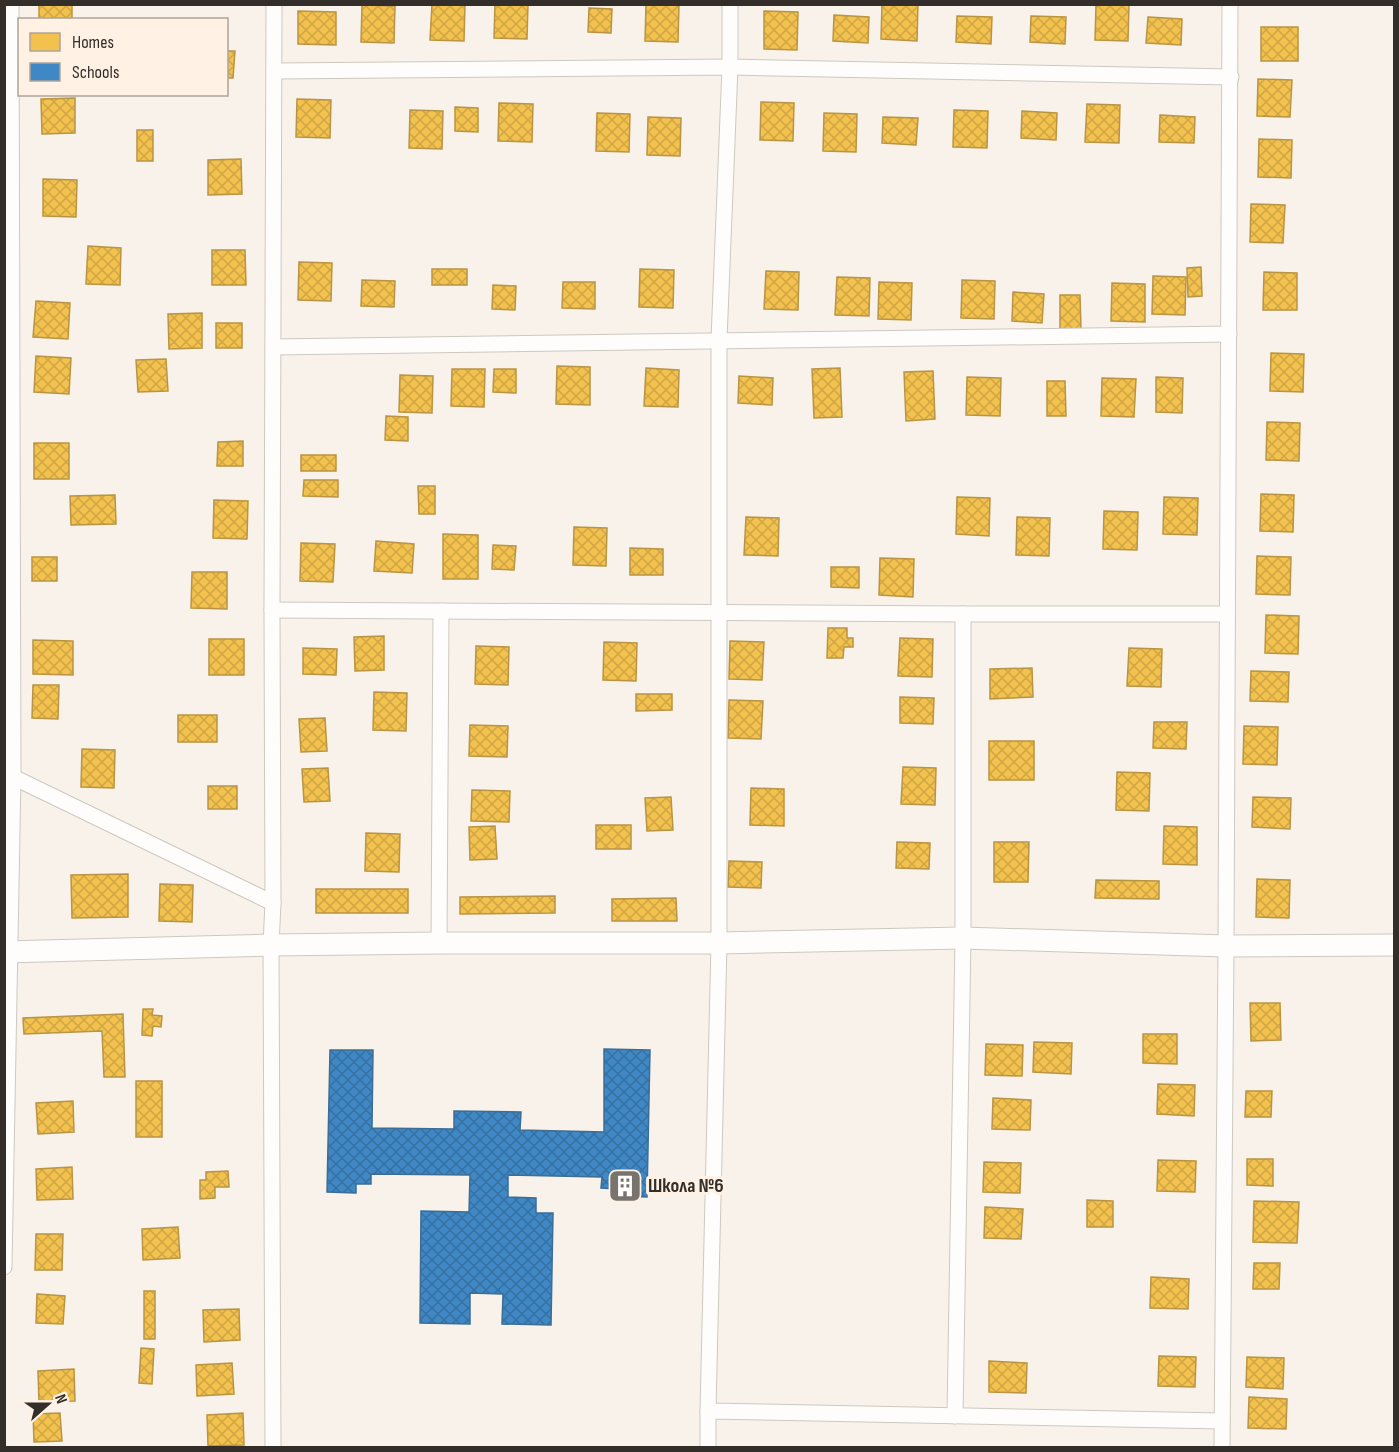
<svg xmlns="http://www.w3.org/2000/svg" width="1399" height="1452" font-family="'Sofia Sans Condensed',sans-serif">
<defs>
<pattern id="homes-cross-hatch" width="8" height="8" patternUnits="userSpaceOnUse" patternTransform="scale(1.5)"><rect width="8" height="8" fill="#f2c14e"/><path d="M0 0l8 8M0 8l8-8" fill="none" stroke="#d0a644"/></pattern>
<pattern id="schools-cross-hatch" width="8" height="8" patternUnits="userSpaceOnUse" patternTransform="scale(1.5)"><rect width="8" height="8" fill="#3f88c5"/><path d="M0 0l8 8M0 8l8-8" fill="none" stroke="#3570a0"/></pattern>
</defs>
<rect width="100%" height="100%" fill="#f9f2ea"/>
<g fill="url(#homes-cross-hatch)" stroke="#b99543" stroke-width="1.5">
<path d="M39 4H72V18L39 19Z"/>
<path d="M432 4H465L464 41 430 40Z"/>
<path d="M495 4H528L527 39 494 38Z"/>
<path d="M646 4H679L678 42 645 41Z"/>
<path d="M882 4H918L917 41 881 39Z"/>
<path d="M1096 4H1129L1128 41 1095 40Z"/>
<path d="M362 5 395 6 394 43 361 42Z"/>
<path d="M589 8 612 9 611 33 588 32Z"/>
<path d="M298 11 336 12V45L298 44Z"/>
<path d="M764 11 798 12 797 50 764 49Z"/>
<path d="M834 15 869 17 868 43 833 41Z"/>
<path d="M957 16 992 17 991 44 956 42Z"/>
<path d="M1031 16 1066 17 1065 44 1030 42Z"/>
<path d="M1148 17 1182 19 1181 45 1146 43Z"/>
<rect x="1261" y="27" width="37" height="34"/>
<path d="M226 51H235L233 78H226Z"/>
<path d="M1258 79 1292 80 1290 117 1257 116Z"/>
<path d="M75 98V133L42 134 41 99Z"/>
<path d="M297 99 331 100 330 138 296 137Z"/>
<path d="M761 102 794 103 793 141 760 140Z"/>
<path d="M499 103 533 104 532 142 498 141Z"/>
<path d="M1087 104 1120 105 1119 143 1085 142Z"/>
<path d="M455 107 478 108V132L455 131Z"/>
<path d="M410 110 443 111 442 149 409 148Z"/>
<path d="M954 110 988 111 987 148 953 147Z"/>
<path d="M1022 111 1057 113 1056 140 1021 138Z"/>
<path d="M597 113 630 114 629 152 596 151Z"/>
<path d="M824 113 857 114 856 152 823 151Z"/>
<path d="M1160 115 1195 117 1194 143 1159 142Z"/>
<path d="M648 117 681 118 680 156 647 155Z"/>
<path d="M883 117 918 118 916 145 882 143Z"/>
<rect x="137" y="130" width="16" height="31"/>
<path d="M1259 139 1292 140 1291 178 1258 177Z"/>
<path d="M241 159 242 194 208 195V160Z"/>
<path d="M43 179 77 180 76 217 43 216Z"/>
<path d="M1251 204 1285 205 1283 243 1250 242Z"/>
<path d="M88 246 121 248 120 285 86 284Z"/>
<path d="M212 250H245L246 285H212Z"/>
<path d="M299 262 332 263 331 301 298 300Z"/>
<path d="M1201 267 1202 296 1188 297 1187 268Z"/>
<rect x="432" y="269" width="35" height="16"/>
<path d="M640 269 674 270 673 308 639 307Z"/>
<path d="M766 271 799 272 798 310 764 309Z"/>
<path d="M1264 272 1297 273V310H1263Z"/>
<path d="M1153 276 1186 277 1185 315 1152 314Z"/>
<path d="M837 277 870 278 869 316 835 315Z"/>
<path d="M362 280 395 281 394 307 361 306Z"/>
<path d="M962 280 995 281 994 319 961 318Z"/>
<path d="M563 282H595V309L562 308Z"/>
<path d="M879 282 912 283 911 320 878 319Z"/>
<path d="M1112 283 1145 284V322L1111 321Z"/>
<path d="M493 285 516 286 515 310 492 309Z"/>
<path d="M1013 292 1044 294 1042 323 1012 321Z"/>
<path d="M1060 295H1080L1081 329H1060Z"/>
<path d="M36 301 70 303 68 339 33 337Z"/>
<path d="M202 313V348L169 349 168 314Z"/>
<rect x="216" y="323" width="26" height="25"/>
<path d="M1271 353 1304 354 1303 392 1270 391Z"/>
<path d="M36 356 71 358 69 394 34 392Z"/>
<path d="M166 359 168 391 138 392 136 360Z"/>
<path d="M557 366 590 367V405L556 404Z"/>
<path d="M646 368 679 370 678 407 644 406Z"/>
<path d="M840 368 842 417 814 418 812 369Z"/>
<path d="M452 369H485L484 407 451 406Z"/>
<path d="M494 369H516V393L493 392Z"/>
<path d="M933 371 935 419 906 421 904 372Z"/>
<path d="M400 375 433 376 432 413 399 412Z"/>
<path d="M739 376 773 378 772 405 738 403Z"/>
<path d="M967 377 1001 378 1000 416 966 415Z"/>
<path d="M1156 377 1183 378 1182 413 1156 412Z"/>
<path d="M1102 378 1136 379 1134 417 1101 416Z"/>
<path d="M1047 381H1065L1066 416H1047Z"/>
<path d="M386 416 408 417V441L385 440Z"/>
<path d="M1267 422 1300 423 1299 461 1266 460Z"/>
<path d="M243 441V466H217L218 442Z"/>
<rect x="34" y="443" width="35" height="36"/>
<rect x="301" y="455" width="35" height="16"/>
<path d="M304 480H338V497L303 496Z"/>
<path d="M418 486H435V514H419Z"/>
<path d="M1261 494 1294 495 1293 532 1260 531Z"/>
<path d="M115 495 116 524 71 525 70 496Z"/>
<path d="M957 497 990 498 989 536 956 534Z"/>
<path d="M1164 497 1198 498 1197 535 1163 534Z"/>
<path d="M214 500 248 501 247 539 213 538Z"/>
<path d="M1104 511 1138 512 1137 550 1103 549Z"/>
<path d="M746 517 779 518 778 556 744 555Z"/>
<path d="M1017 517 1050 518 1049 556 1016 555Z"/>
<path d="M574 527 607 528 606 566 573 565Z"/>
<path d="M443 534 478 535V579H443Z"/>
<path d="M376 541 414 544 412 573 374 571Z"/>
<path d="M301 543 335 544 333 582 300 581Z"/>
<path d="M493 545 516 546 514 570 492 569Z"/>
<path d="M630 548 663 549V575H630Z"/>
<path d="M1257 556 1291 557 1290 595 1256 594Z"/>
<rect x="32" y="557" width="25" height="24"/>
<path d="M880 558 914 559 913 597 879 595Z"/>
<path d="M831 567H859V588L831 587Z"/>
<path d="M192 572H227V609L191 608Z"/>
<path d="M1266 615 1299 616 1298 654 1265 653Z"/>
<path d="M828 628H847V638H853V647H844L843 658H827Z"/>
<path d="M384 636V670L355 671 354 637Z"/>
<path d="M900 638 933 639 932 677 898 676Z"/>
<rect x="209" y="639" width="35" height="36"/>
<path d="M33 640 73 641V675L33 674Z"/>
<path d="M730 641 764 642 762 680 729 679Z"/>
<path d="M604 642 637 643 636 681 603 680Z"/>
<path d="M476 646 509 647 508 685 475 684Z"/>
<path d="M303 648 337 649 336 675 303 674Z"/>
<path d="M1129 648 1162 649 1161 687 1127 686Z"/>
<path d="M1032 668 1033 697 990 699V669Z"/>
<path d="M1251 671 1289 672 1288 702 1250 701Z"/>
<path d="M33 685H59L58 719 32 718Z"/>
<path d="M374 692 407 693 406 731 373 730Z"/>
<path d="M636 694H672V710L636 711Z"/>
<path d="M900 697 934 698 933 724 900 723Z"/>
<path d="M729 700 763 701 761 739 728 738Z"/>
<rect x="178" y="715" width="39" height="27"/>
<path d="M325 718 327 751 301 752 299 719Z"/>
<path d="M1154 722H1187L1186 749 1153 748Z"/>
<path d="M470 725 508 726 507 757 469 756Z"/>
<path d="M1244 726 1278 727 1277 765 1243 764Z"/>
<rect x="989" y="741" width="45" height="39"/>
<path d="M82 749 115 750 114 788 81 787Z"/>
<path d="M903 767 936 768 935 805 901 804Z"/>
<path d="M328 768 330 801 304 802 302 769Z"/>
<path d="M1117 772 1150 773 1149 811 1116 810Z"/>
<rect x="208" y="786" width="29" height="23"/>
<path d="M751 788 784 789V826L750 825Z"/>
<path d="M472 790 510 791 509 822 471 821Z"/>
<path d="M671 797 673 830 647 831 645 798Z"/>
<path d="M1253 797 1291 798 1290 829 1252 827Z"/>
<rect x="596" y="825" width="35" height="24"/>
<path d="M495 826 497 859 470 860 469 827Z"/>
<path d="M1164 826 1197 827V865L1163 864Z"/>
<path d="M366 833 400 834 399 872 365 871Z"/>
<path d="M897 842 930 843 929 869 896 868Z"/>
<path d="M994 842H1029L1028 882H994Z"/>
<path d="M729 861 762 862 761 888 728 887Z"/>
<path d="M128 874V917L72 918 71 875Z"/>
<path d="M1257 879 1290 880 1289 918 1256 917Z"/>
<path d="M1096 880 1159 881V899L1095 898Z"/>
<path d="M160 884 193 885 192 922 159 921Z"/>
<rect x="316" y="889" width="92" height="24"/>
<path d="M555 896V913L460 914V897Z"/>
<path d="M676 898 677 921H612V899Z"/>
<path d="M1250 1003H1280L1281 1040 1251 1041Z"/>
<path d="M143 1009H153L152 1015 162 1016 161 1027 153 1026 152 1036 142 1035Z"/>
<path d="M123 1014 125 1077H104L102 1031 24 1034 23 1018Z"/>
<path d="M1143 1034H1177V1064L1143 1063Z"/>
<path d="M1034 1042 1072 1043 1071 1074 1033 1072Z"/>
<path d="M986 1044 1023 1045 1022 1076 985 1075Z"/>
<rect x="136" y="1081" width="26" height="56"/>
<path d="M1158 1084 1195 1085 1194 1116 1157 1114Z"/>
<path d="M1246 1091H1272L1271 1117H1245Z"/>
<path d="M993 1098 1031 1100 1030 1130 992 1129Z"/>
<path d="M73 1101 74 1132 38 1134 36 1103Z"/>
<path d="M1247 1159H1273V1186L1247 1185Z"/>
<path d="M1158 1160 1196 1161 1195 1192 1157 1191Z"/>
<path d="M984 1162 1021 1163 1020 1193 983 1192Z"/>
<path d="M72 1167 73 1199 37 1200 36 1169Z"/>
<path d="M228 1171 229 1187H215V1198L200 1199V1180H206V1172Z"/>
<path d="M1087 1200 1113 1201V1227H1087Z"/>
<path d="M1254 1201 1299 1202 1297 1243 1253 1242Z"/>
<path d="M985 1207 1023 1209 1021 1239 984 1238Z"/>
<path d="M178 1227 180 1258 143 1260 142 1229Z"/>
<path d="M36 1234H63L62 1270H35Z"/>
<path d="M1254 1263H1280L1279 1289H1253Z"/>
<path d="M1151 1277 1189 1279 1188 1309 1150 1308Z"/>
<rect x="144" y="1291" width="11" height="48"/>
<path d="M37 1294 65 1296 63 1324 36 1323Z"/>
<path d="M239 1309 240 1340 204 1342 203 1310Z"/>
<path d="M141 1348 154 1349 152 1384 139 1383Z"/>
<path d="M1159 1356 1196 1357 1195 1387 1158 1386Z"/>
<path d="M1247 1357 1284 1358 1283 1389 1246 1387Z"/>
<path d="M989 1361 1027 1363 1026 1393 989 1392Z"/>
<path d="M232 1363 234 1394 197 1396 196 1365Z"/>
<path d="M74 1369 75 1401 39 1402 38 1371Z"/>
<path d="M1249 1397 1287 1399 1286 1429 1248 1428Z"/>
<path d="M60 1413 62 1441 34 1442 33 1414Z"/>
<path d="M243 1413 244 1445 208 1446 207 1415Z"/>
</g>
<path fill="url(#schools-cross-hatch)" stroke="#3b6d96" stroke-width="1.5" d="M604 1049 650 1050 647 1197 618 1196V1189L601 1188 602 1177 508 1175V1197L536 1198V1213H553L551 1325 502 1324 503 1294 470 1293V1324L420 1323 421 1211 469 1212 470 1175 371 1174V1184H356V1193L327 1192 330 1050H373L372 1128 454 1129V1111L521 1112 520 1130 604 1132Z"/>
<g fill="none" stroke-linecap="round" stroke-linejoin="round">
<defs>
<g id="street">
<path d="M11 4 13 777 273 903"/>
<path d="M274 71 730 67 1231 77"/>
<path d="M273 347 1229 334"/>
<path d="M272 610 963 614H1227"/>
<path d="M4 775 13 777 4 1267"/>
<path d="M439 943 441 611"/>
<path d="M708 1411 719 943V340L730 67V4"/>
<path d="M955 1416 963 938V614"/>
<path d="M273 1448 271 945 273 903 272 610 274 4"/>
<path d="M708 1448V1411L1222 1421"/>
<path d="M1222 1448 1226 946 1230 4"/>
</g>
<path id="secondary" d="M4 952 271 945 439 943H719L963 938 1226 946 1394 945"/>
</defs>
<use href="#street" stroke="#cdc8c1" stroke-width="17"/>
<use href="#secondary" stroke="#cdc8c1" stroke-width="23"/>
<use href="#street" stroke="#fefdfc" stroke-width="15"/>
<use href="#secondary" stroke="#fefdfc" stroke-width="21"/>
</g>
<defs>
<symbol id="building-square" viewBox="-11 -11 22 22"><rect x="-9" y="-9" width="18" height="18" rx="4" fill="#78736d" stroke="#fff2e4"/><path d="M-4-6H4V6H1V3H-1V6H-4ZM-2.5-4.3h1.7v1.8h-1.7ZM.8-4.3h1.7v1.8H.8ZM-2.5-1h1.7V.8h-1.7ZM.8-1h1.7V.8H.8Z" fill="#fff"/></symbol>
</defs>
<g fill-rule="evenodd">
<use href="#building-square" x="606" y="1167" width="38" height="38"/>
</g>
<g text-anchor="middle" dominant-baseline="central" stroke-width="6" stroke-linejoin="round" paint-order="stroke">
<g font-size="20" font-weight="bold" fill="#332e29" stroke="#fff2e4" text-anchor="start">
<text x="648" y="1186">Школа №6</text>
</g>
</g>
<rect width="1399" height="1452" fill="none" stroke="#332e29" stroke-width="12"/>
<rect x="18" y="18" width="210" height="78" fill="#fff2e4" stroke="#ada499" stroke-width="1.5"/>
<rect x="30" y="33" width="30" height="18" fill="#f2c14e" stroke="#ada499" stroke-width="1.5"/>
<text x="72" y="48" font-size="18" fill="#332e29">Homes</text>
<rect x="30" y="63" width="30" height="18" fill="#3f88c5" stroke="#ada499" stroke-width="1.5"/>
<text x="72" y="78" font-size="18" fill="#332e29">Schools</text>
<g transform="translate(48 1404) rotate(69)" stroke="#fff2e4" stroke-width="4.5" paint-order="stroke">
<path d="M0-4.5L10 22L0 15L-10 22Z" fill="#332e29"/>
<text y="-9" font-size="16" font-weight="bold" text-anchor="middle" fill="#332e29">N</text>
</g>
</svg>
